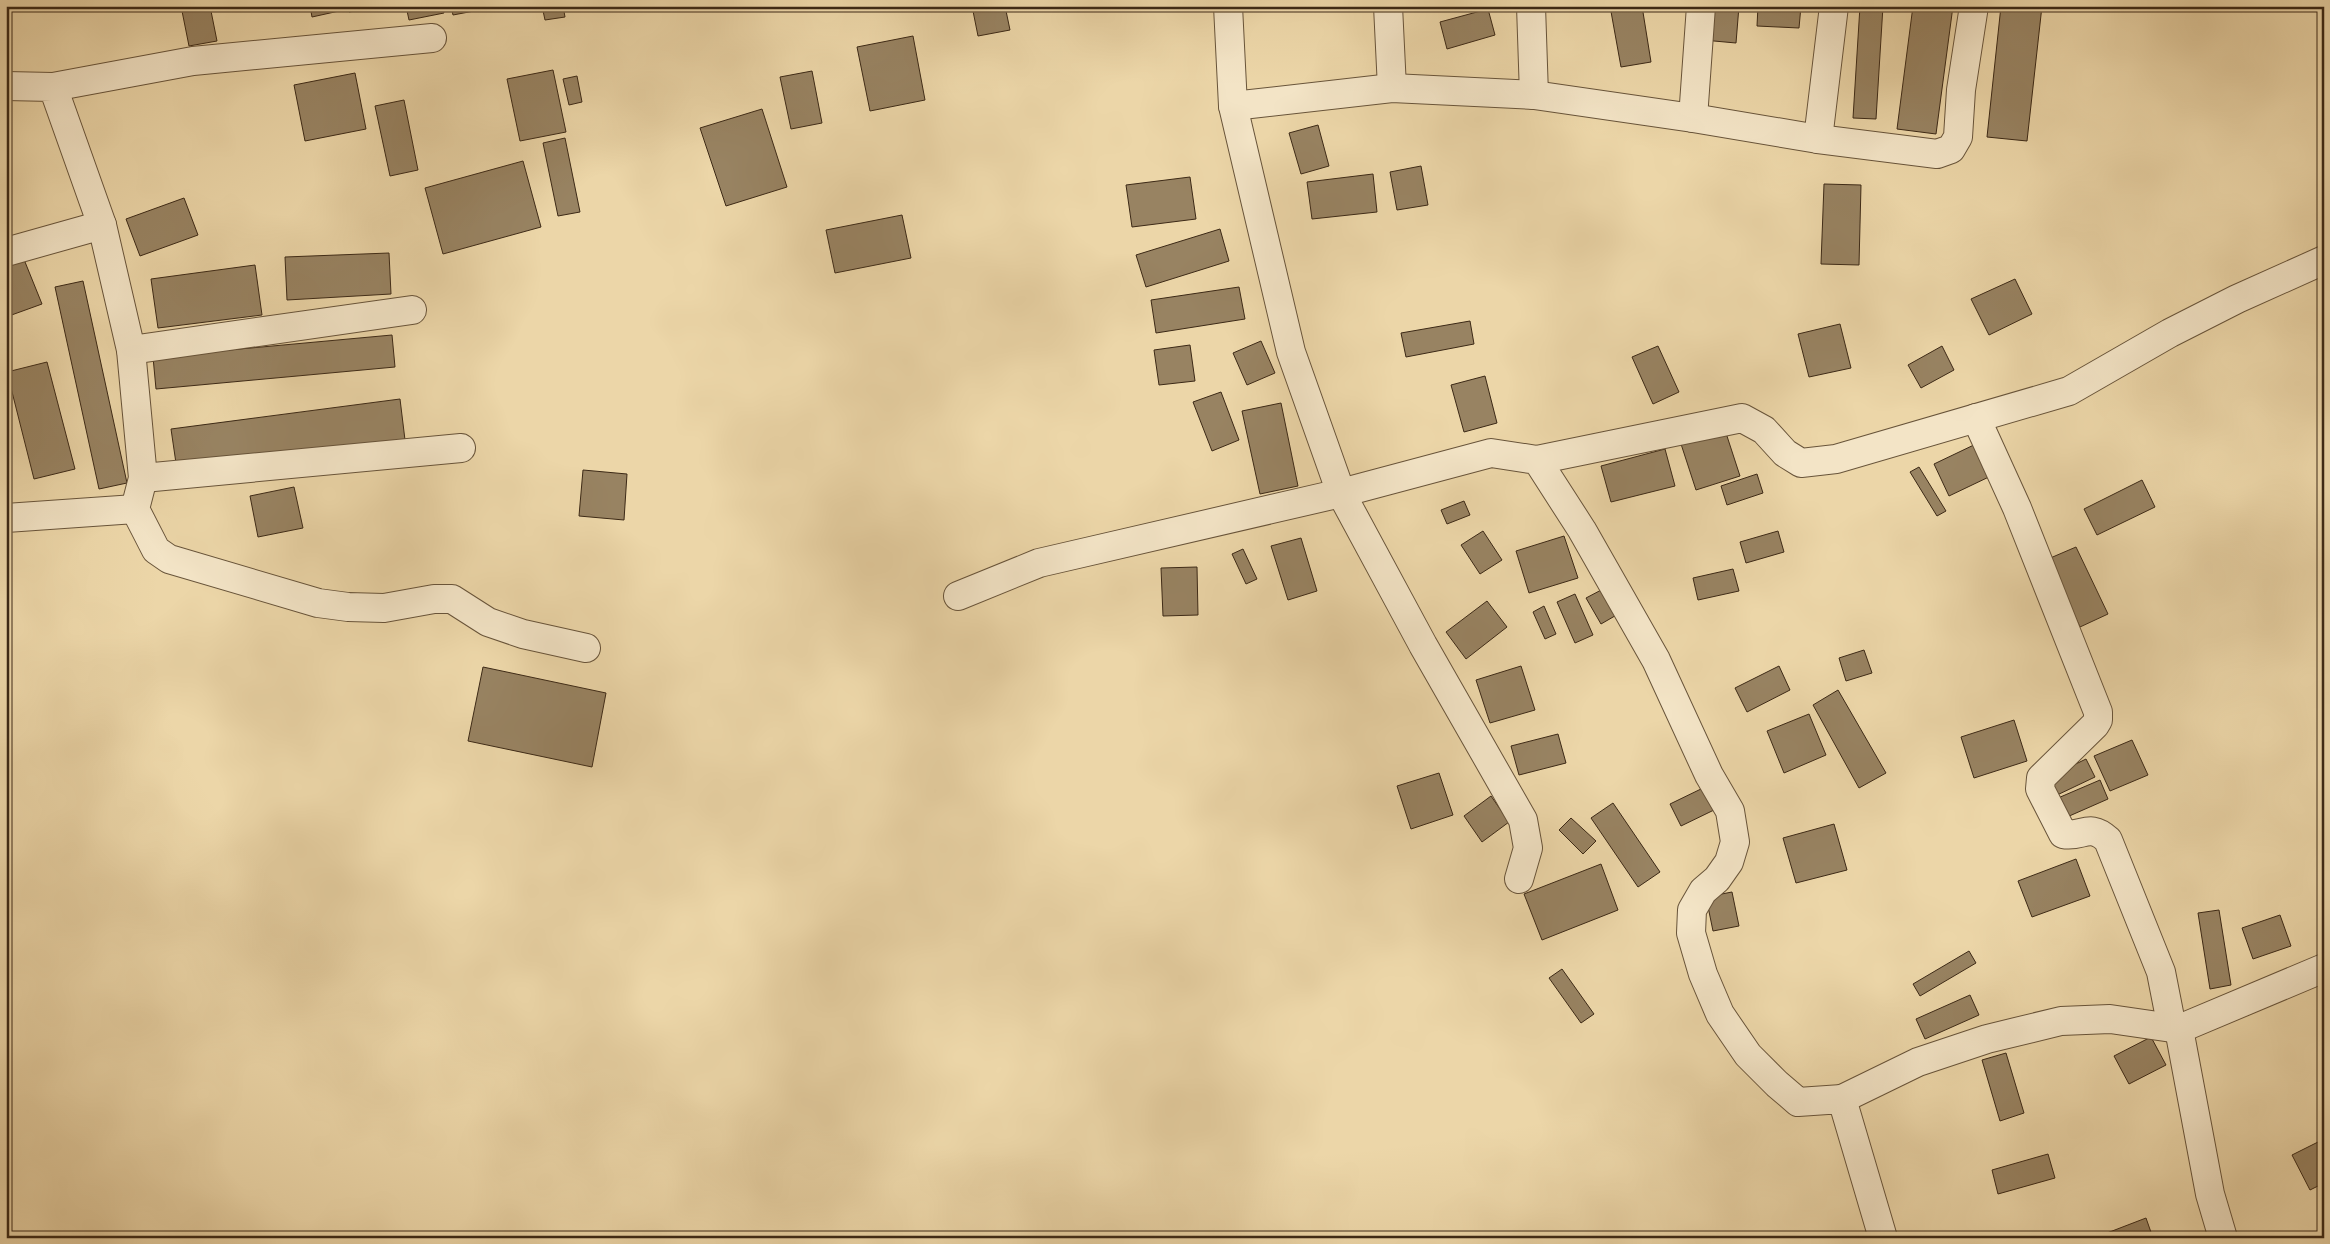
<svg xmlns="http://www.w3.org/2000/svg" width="2330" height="1244" font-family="Vollkorn,serif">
<rect width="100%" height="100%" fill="#ecd6a8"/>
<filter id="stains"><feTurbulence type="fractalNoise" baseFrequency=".004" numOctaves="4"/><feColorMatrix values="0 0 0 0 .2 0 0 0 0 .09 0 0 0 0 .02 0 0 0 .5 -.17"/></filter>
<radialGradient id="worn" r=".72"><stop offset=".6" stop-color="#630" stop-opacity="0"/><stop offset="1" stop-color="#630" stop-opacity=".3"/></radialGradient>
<g fill="#988362" stroke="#3c2916">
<path d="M181 6H210L217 41 189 46Z"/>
<path d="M310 6H338L339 11 312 17Z"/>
<path d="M348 6H377V7L349 12Z"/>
<path d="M406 6H442L444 13 409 20Z"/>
<path d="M451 6H473L474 11 453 15Z"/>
<path d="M542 6H563L565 17 545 20Z"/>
<path d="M972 6H1005L1010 30 978 36Z"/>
<path d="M1610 6H1642L1651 62 1621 67Z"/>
<path d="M1706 6H1739L1736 43 1703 40Z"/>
<path d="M1758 6H1801L1799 28 1757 26Z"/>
<path d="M1860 6H1883L1876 119 1853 118Z"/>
<path d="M1913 6H1953L1936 134 1897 129Z"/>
<path d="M2001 6H2042L2027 141 1987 137Z"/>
<path d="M1488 9 1495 35 1447 49 1440 22Z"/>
<path d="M913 36 925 100 870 111 857 47Z"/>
<path d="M553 70 566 132 520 141 507 79Z"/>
<path d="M812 71 822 123 791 129 780 77Z"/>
<path d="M355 73 366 129 305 141 294 85Z"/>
<path d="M577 76 582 102 569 105 563 79Z"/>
<path d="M404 100 418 170 390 176 375 106Z"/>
<path d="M762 109 787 187 726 206 700 128Z"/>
<path d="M1318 125 1329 166 1301 174 1289 133Z"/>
<path d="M565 138 580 212 558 216 543 143Z"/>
<path d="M523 161 541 227 443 254 425 188Z"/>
<path d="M1421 166 1428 205 1397 210 1390 172Z"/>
<path d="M1373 174 1377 212 1312 219 1307 182Z"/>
<path d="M1190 177 1196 219 1132 227 1126 185Z"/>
<path d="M1824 184 1861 185 1859 265 1821 264Z"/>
<path d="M184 198 198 235 140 256 126 219Z"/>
<path d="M902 215 911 258 835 273 826 230Z"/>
<path d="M1220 229 1229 261 1146 287 1136 255Z"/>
<path d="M389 253 391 294 287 300 285 257Z"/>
<path d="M23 257 42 304 6 317V264Z"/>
<path d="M255 265 262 315 158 328 151 279Z"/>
<path d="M2015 279 2032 314 1989 335 1971 299Z"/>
<path d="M83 281 127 483 99 489 55 287Z"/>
<path d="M1239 287 1245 319 1156 333 1151 300Z"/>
<path d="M1470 321 1474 344 1406 357 1401 333Z"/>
<path d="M1840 324 1851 368 1809 377 1798 334Z"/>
<path d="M392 335 395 367 156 389 153 357Z"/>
<path d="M1261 341 1275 373 1247 385 1233 353Z"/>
<path d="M1190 345 1195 381 1159 385 1154 350Z"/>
<path d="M1658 346 1679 392 1653 404 1632 357Z"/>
<path d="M1942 346 1954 370 1921 388 1908 365Z"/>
<path d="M47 362 75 469 34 479 7 372Z"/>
<path d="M1485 376 1497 423 1464 432 1451 385Z"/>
<path d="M1221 392 1239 440 1212 451 1193 402Z"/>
<path d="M400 399 405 440 177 470 171 429Z"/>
<path d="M1281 403 1298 486 1260 494 1242 411Z"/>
<path d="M1725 430 1740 476 1696 490 1681 444Z"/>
<path d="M1978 443 1993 475 1949 496 1934 464Z"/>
<path d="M1665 449 1675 486 1611 502 1601 466Z"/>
<path d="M1919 467 1946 511 1937 516 1910 472Z"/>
<path d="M583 470 627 474 624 520 579 516Z"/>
<path d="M1757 474 1763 493 1727 505 1721 486Z"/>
<path d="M2142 480 2155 507 2097 535 2084 509Z"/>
<path d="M294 487 303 528 258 537 250 496Z"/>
<path d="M1464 501 1470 515 1447 524 1441 510Z"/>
<path d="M1483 531 1502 560 1480 574 1461 545Z"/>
<path d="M1778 531 1784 552 1746 563 1740 542Z"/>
<path d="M1564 536 1578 578 1529 593 1516 551Z"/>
<path d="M1301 538 1317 591 1288 600 1271 546Z"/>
<path d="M2076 547 2108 614 2080 627 2048 559Z"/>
<path d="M1243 549 1257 579 1246 584 1232 554Z"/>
<path d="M1197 567 1198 615 1163 616 1161 568Z"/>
<path d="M1733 569 1739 591 1698 600 1693 578Z"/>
<path d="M1605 588 1620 613 1601 624 1586 598Z"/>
<path d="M1575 594 1593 635 1575 643 1557 602Z"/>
<path d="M1487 601 1507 627 1466 659 1446 632Z"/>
<path d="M1544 606 1556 634 1545 639 1533 612Z"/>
<path d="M1864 650 1872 673 1846 681 1839 658Z"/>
<path d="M1521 666 1535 710 1490 723 1476 680Z"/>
<path d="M1779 666 1790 690 1747 712 1735 688Z"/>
<path d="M483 667 606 693 592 767 468 741Z"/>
<path d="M1838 690 1886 773 1859 788 1813 705Z"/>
<path d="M1809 714 1826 755 1784 773 1767 731Z"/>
<path d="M2014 720 2027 761 1974 778 1961 737Z"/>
<path d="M1558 734 1566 763 1519 775 1511 746Z"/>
<path d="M2132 740 2148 775 2110 791 2094 756Z"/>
<path d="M2086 759 2095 777 2055 796 2047 778Z"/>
<path d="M1439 773 1453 815 1411 829 1397 786Z"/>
<path d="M2100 780 2108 799 2067 817 2058 798Z"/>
<path d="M1703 788 1714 810 1681 826 1670 804Z"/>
<path d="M1491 796 1509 822 1482 842 1464 816Z"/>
<path d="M1613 803 1660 872 1638 887 1591 818Z"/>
<path d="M1571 818 1596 841 1583 854 1559 830Z"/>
<path d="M1834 824 1847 870 1796 883 1783 838Z"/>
<path d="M2076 859 2090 896 2032 917 2018 881Z"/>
<path d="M1601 864 1618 910 1542 940 1524 894Z"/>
<path d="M1732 892 1739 926 1713 931 1706 897Z"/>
<path d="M2219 910 2231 985 2210 989 2198 913Z"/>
<path d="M2280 915 2291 946 2253 959 2242 928Z"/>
<path d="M1969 951 1976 963 1920 996 1913 984Z"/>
<path d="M1562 969 1594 1014 1581 1023 1549 978Z"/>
<path d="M1970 995 1979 1015 1925 1039 1916 1019Z"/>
<path d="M2151 1037 2166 1065 2129 1084 2114 1056Z"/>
<path d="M2006 1053 2024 1113 2000 1121 1982 1060Z"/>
<path d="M2324 1139V1183L2310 1190 2292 1155Z"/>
<path d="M2048 1154 2055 1178 1998 1194 1992 1170Z"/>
<path d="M2146 1218 2153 1238H2094Z"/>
</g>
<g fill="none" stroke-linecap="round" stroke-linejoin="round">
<defs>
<g id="street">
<path d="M1228 6 1233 106 1291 352 1341 493 1423 645 1523 820 1528 848 1519 879"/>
<path d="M1388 6 1392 88"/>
<path d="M1531 6 1534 95"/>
<path d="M6 86 53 87 102 225 131 350 143 478 135 509 156 550 169 559 318 603 348 607 384 608 434 599H452L488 622 523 634 586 648"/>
<path d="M53 87 193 61 432 38"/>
<path d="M1233 106 1392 88 1534 95 1693 118 1818 139 1937 154 1951 149 1958 137 1961 90 1974 6"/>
<path d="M1693 118 1701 6"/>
<path d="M1818 139 1834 6"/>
<path d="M6 252 102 225"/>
<path d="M131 350 412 310"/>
<path d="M1976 418 2017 508 2098 712V720L2095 725 2041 778 2040 789 2063 834C2082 838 2089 822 2108 840L2161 972 2172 1028"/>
<path d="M1537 460 1742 418 1764 430 1785 453 1801 463 1836 459 2069 391 2170 333 2237 299 2324 260"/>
<path d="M143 478 461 448"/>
<path d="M6 518 135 509"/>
<path d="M958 596 1039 563 1341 493 1491 453 1537 460 1582 530 1656 660 1709 775 1730 811 1735 842 1729 862 1717 879 1703 891 1692 910 1691 933 1703 974 1720 1014 1748 1055 1777 1084 1798 1102 1842 1099 1883 1238"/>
<path d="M2179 1029 2210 1194 2223 1238"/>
<path d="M1842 1099 1918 1062 1987 1039 2061 1021 2110 1019 2179 1029 2324 968"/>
</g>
</defs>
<use href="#street" stroke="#68543a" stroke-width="30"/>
<use href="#street" stroke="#f3e4c6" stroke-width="28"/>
</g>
<rect width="2330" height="1244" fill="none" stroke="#ecd6a8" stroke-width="25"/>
<rect x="8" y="8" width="2315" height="1229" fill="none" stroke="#3c2916" stroke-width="2.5"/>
<rect x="12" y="12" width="2305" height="1219" fill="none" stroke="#3c2916"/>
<rect width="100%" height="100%" filter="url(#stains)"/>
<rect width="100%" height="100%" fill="url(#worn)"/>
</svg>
